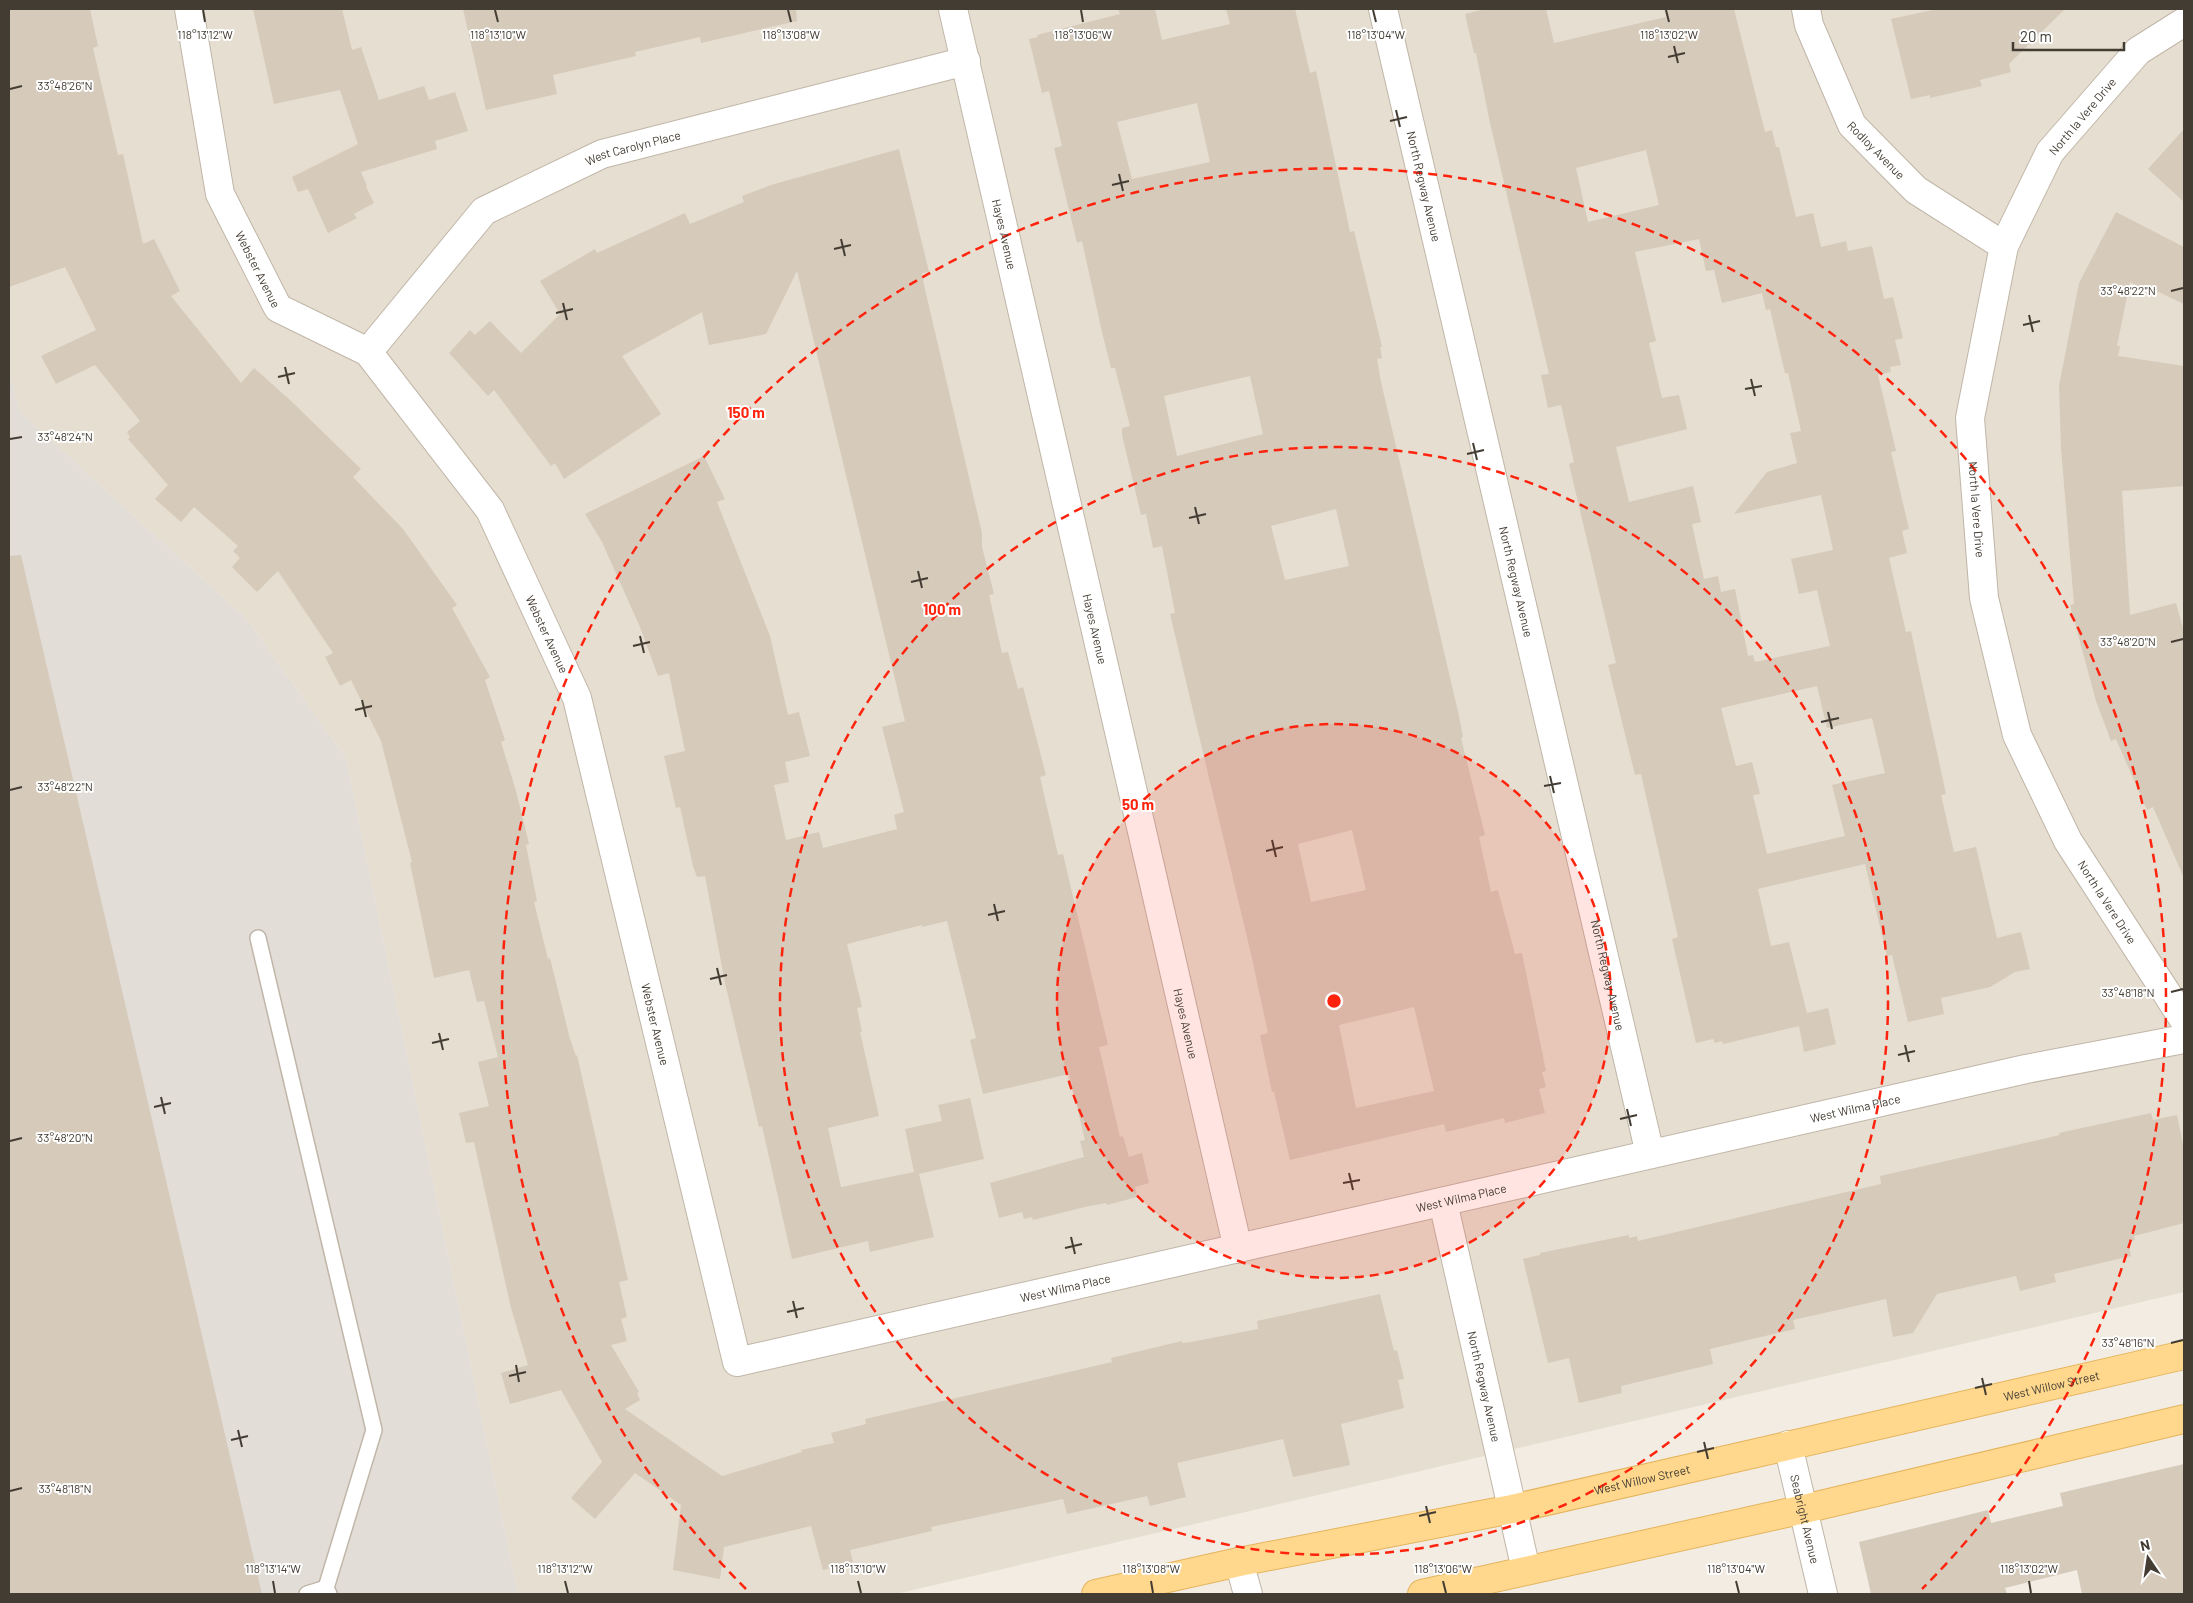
<svg xmlns="http://www.w3.org/2000/svg" width="2193" height="1603" font-family="Barlow,sans-serif">
<rect width="100%" height="100%" fill="#f2ece2"/>
<path fill="#e6ded0" d="M9 9H2184V1292L896 1594H518L346 758 246 618 20 412 9 370Z"/>
<path fill="#e3ddd8" d="M9 370 20 412 246 618 346 758 518 1594H9Z"/>
<g fill="#d6cabb" fill-rule="evenodd">
<path d="M9 9H90L98 46 93 48 118 155 123 154 143 244 154 239 180 291 171 296 241 383 254 368 290 400 361 469 353 477 403 529 457 605 452 608 490 677 485 680 505 740 501 742 516 791 529 844 526 845 537 901 534 902 548 959 550 958 570 1039 576 1056 577 1055 628 1280 619 1282 627 1317 621 1319 627 1341 611 1345 639 1392 637 1393 640 1400 625 1409 722 1476 802 1452 801 1450 834 1443 831 1433 866 1424 865 1419 1112 1362 1111 1358 1182 1341V1343L1191 1342 1258 1329 1257 1321 1380 1294 1394 1351 1397 1350 1404 1379 1398 1380 1404 1408 1341 1424 1350 1465 1293 1477 1283 1439 1177 1463 1186 1497 1150 1506 1147 1496 1067 1514 1063 1499 931 1527 932 1531 850 1550 853 1562 823 1570 811 1526 724 1547 720 1579 673 1570 681 1505 635 1473 595 1519 571 1498 602 1462 561 1390 510 1404 501 1373 528 1365 511 1308 474 1142 466 1143 459 1113 489 1106 478 1062 498 1057 484 1001 477 1002 469 970 434 978 410 863 412 862 381 741 351 680 340 686 325 657 333 653 278 571 257 592 232 567 240 558 233 551 238 546 194 507 181 522 155 499 168 485 128 439 130 437 127 432 140 421 95 365 56 384 41 356 96 330 65 267 9 287Z"/>
<path d="M253 9H342L352 50 361 47 379 100 424 86 429 100 455 92 468 131 435 141 437 149 361 172 367 186 366 187 374 203 354 214 357 218 328 233 308 189 298 192 292 177 358 144 340 90 274 104Z"/>
<path d="M463 9H796L797 21 701 43 700 37 635 52 636 56 553 75 557 94 486 110Z"/>
<path d="M1118 9H1155L1162 40 1230 24 1226 9H1295L1310 73 1316 71 1350 232 1354 231 1382 347H1380L1382 358 1377 359 1381 382 1459 716 1463 737 1461 738 1485 835 1479 837 1491 892 1498 890 1515 954 1522 953 1546 1071 1542 1072 1546 1087 1539 1089 1545 1113 1505 1123 1504 1118 1446 1132 1444 1124 1290 1160 1274 1092H1272L1260 1035 1268 1033 1251 954 1170 614 1175 613 1162 546 1153 548 1146 514 1141 515 1122 435V428L1130 426 1115 368H1111L1102 332 1082 241 1077 243 1054 148 1062 146 1049 91 1042 93 1029 39 1038 37 1037 35 1120 14ZM1197 103 1210 162 1132 179 1117 122ZM1250 376 1263 434 1177 456 1164 396ZM1336 509 1349 566 1285 580 1271 526ZM1352 830 1366 890 1311 902 1298 844ZM1414 1007 1434 1091 1356 1108 1339 1025Z"/>
<path d="M1485 9H1546L1554 43 1666 17 1664 9H1734L1765 132 1772 130 1776 147H1779L1796 217 1813 213 1821 247 1846 241 1848 251 1872 246 1884 299 1893 297 1903 338 1895 340 1901 365 1890 367 1891 372 1878 375 1896 451 1891 452 1909 529 1902 531 1907 553 1889 558 1906 632 1911 631 1919 669 1946 794 1941 795 1954 852 1976 847 1997 938 2021 932 2030 969 2015 972 1990 987 1941 998 1944 1014 1908 1022 1892 955 1887 956 1865 864 1758 889 1771 946 1789 942 1807 1013 1828 1008 1836 1044 1804 1052 1799 1026 1723 1044 1722 1041 1715 1043 1713 1039 1696 1043 1672 939 1678 937 1641 774 1635 775 1608 665 1616 663 1569 464 1574 462 1561 405 1548 408 1541 375 1549 374 1490 123 1476 53H1474L1465 14ZM1646 150 1659 205 1588 222 1576 168ZM1699 239 1706 271 1714 270 1722 303 1762 293 1766 310 1770 309 1785 373H1788L1801 431 1790 433 1797 463 1767 472 1734 514 1821 495 1833 550 1791 559 1799 594 1817 590 1830 646 1755 662 1753 655 1748 656 1735 589 1721 592 1718 576 1704 579 1692 524 1701 522 1693 486 1629 502 1616 447 1687 429 1679 395 1662 398 1649 343 1656 341 1635 252ZM1817 686 1827 728 1872 718 1885 773 1832 785 1845 836 1767 854 1753 795 1760 794 1752 762 1736 766 1721 708Z"/>
<path d="M1937 9H2065L2009 64 2011 72 1980 80 1982 86 1930 98V95L1911 99 1891 19Z"/>
<path d="M2184 129V202L2148 169Z"/>
<path d="M899 149 929 272 922 273 924 285 982 533V547L994 594 989 595 1002 653 1008 652 1018 689 1023 687 1046 775 1040 777 1058 855 1063 854 1108 1045 1099 1047 1120 1137 1123 1136 1129 1157 1142 1153 1149 1183 1135 1187 1137 1197 1107 1205 1106 1203 1085 1207 1033 1220 1032 1217 1024 1219 1022 1212 999 1218 990 1183 1084 1157 1080 1141 1085 1140 1069 1074 983 1094 970 1040 976 1038 947 921 922 927V925L847 944 862 1007 857 1008 862 1032H860L879 1116 828 1128 841 1187 914 1172 905 1129 942 1121 938 1105 970 1098 984 1159 919 1174 934 1237 870 1252 868 1241 792 1259 762 1126 759 1127 725 983 705 876 697 877 693 866 680 807 676 808 664 756 685 751 669 673 658 676 640 627 602 542 585 514 704 456 725 499 717 502 770 636 788 715 799 712 810 756 785 762 789 782 774 785 786 840 819 832 823 848 897 829 894 815 904 812 882 727 905 721 797 271 766 334 709 345 702 312 622 356 661 414 564 479 555 463 551 466 494 390 488 396 449 353 470 330 475 335 490 321 521 353 560 314 540 281 595 249 597 253 685 213 690 224 744 202 742 196 771 185Z"/>
<path d="M2116 212 2184 247V304L2144 285 2142 288 2130 282 2117 346H2120L2118 356 2184 366V486L2122 491 2130 615 2176 603 2184 632V878L2153 807 2147 810 2116 739 2111 741 2096 701 2070 605 2074 604 2061 448 2059 386 2079 283Z"/>
<path d="M21 555 262 1594H9V556Z"/>
<path d="M2151 1113 2153 1120 2177 1115 2184 1149V1223L2134 1236 2135 1240 2128 1242 2131 1256 2054 1274 2056 1282 2020 1291 2016 1276 1937 1294 1913 1333 1893 1337 1886 1299 1793 1320 1795 1329 1710 1349 1713 1364 1621 1386 1622 1393 1579 1403 1569 1358 1548 1363 1523 1259 1540 1255V1253L1629 1235V1238L1637 1236 1638 1241 1774 1209 1881 1184 1880 1176 2060 1135 2059 1133Z"/>
<path d="M2184 1464V1594H2082L2077 1570 2005 1588 2007 1594H1871L1859 1542 1988 1510 1991 1523 2063 1506 2060 1493Z"/>
</g>
<g fill="none" stroke-linecap="round" stroke-linejoin="round">
<defs>
<g id="lane">
<path d="M258 938 374 1430 326 1588 329 1594"/>
<path d="M307 1594 326 1588"/>
</g>
<g id="street">
<path id="s1" d="M189 9 220 194 278 308 368 352 490 510 577 698 737 1362 2026 1069 2184 1039"/>
<path id="s2" d="M953 9 1238 1249"/>
<path id="s3" d="M1383 9 1650 1154"/>
<path id="s4" d="M1806 9 1809 25 1852 125 1916 190 2004 246"/>
<path id="s5" d="M2184 22 2138 51 2050 152 2004 246 1970 418 1984 598 2017 735 2068 841 2184 1020"/>
<path id="s6" d="M368 352 484 211 602 154 966 61"/>
<path id="s7" d="M1443 1202 1526 1570"/>
<path id="s8" d="M1788 1445 1823 1594"/>
<path d="M1239 1562 1248 1594"/>
</g>
<g id="primary">
<path id="s9" d="M1096 1594 1239 1562 1512 1509 2184 1355"/>
<path d="M1422 1594 1804 1509 2184 1419"/>
</g>
</defs>
<use href="#lane" stroke="#c0b6a8" stroke-width="18"/>
<use href="#street" stroke="#c0b6a8" stroke-width="30"/>
<use href="#primary" stroke="#e5b45d" stroke-width="30"/>
<use href="#lane" stroke="#fff" stroke-width="15"/>
<use href="#street" stroke="#fff" stroke-width="28"/>
<use href="#primary" stroke="#ffd88e" stroke-width="28"/>
</g>
<path fill="none" stroke="#433c33" stroke-width="2" d="M203 10 205 22M495 10 498 22M788 10 791 22M1081 10 1083 22M1373 10 1376 22M1666 10 1669 22M1674 46 1678 63M1668 57 1685 53M10 89 22 86M1396 110 1400 127M1390 121 1407 117M1119 174 1123 191M1112 185 1129 181M841 239 845 256M834 249 851 245M2171 291 2183 288M563 303 567 320M556 313 573 309M2029 315 2033 332M2023 325 2040 321M285 367 289 384M278 377 295 373M1751 379 1755 396M1745 389 1762 386M10 439 22 437M1473 443 1477 460M1467 454 1484 450M1195 507 1199 524M1189 518 1206 514M918 571 922 588M911 582 928 578M640 636 644 653M2171 642 2183 639M633 646 650 642M362 700 366 717M355 710 372 706M1828 712 1832 729M1821 722 1839 718M1550 776 1554 793M1544 786 1561 783M10 790 22 787M1272 840 1276 857M1266 851 1283 847M994 904 998 921M988 915 1005 911M717 968 721 985M710 979 727 975M2171 992 2183 989M439 1033 443 1050M432 1043 449 1039M1905 1045 1909 1062M1898 1055 1915 1051M161 1097 165 1114M154 1107 171 1103M1627 1109 1631 1126M1620 1119 1637 1115M10 1141 22 1138M1349 1173 1353 1190M1343 1183 1360 1180M1071 1237 1075 1254M1065 1248 1082 1244M793 1301 797 1318M787 1312 804 1308M2171 1343 2183 1340M516 1365 519 1382M509 1376 526 1372M1982 1378 1986 1395M1975 1388 1992 1384M238 1430 242 1447M231 1440 248 1436M1704 1442 1708 1459M1697 1452 1714 1448M10 1491 22 1488M1426 1506 1430 1523M1419 1516 1436 1512M273 1581 275 1593M565 1581 568 1593M858 1581 861 1593M1151 1581 1153 1593M1443 1581 1446 1593M1736 1581 1739 1593M2029 1581 2031 1593"/>
<circle cx="1334" cy="1001" r="277" fill="#fe230d" fill-opacity=".12"/>
<g fill="none" stroke="#fe230d" stroke-width="2.5" stroke-dasharray="9 6">
<circle cx="1334" cy="1001" r="277"/>
<circle cx="1334" cy="1001" r="554"/>
<path d="M746 1589A832 832 0 1 1 1922 1589"/>
</g>
<g text-anchor="middle" dominant-baseline="central" stroke-width="4" stroke-linejoin="round" paint-order="stroke">
<g font-size="12" fill="#433c33" stroke="#fff">
<text transform="translate(2082 116) rotate(-50)">North la Vere Drive</text>
<text stroke="none"><textPath href="#s6" startOffset="345">West Carolyn Place</textPath></text>
<text stroke="none"><textPath href="#s4" startOffset="160">Rodloy Avenue</textPath></text>
<text stroke="none"><textPath href="#s3" startOffset="182">North Regway Avenue</textPath></text>
<text stroke="none"><textPath href="#s2" startOffset="231">Hayes Avenue</textPath></text>
<text stroke="none"><textPath href="#s1" startOffset="272">Webster Avenue</textPath></text>
<text stroke="none"><textPath href="#s5" startOffset="560">North la Vere Drive</textPath></text>
<text stroke="none"><textPath href="#s3" startOffset="588">North Regway Avenue</textPath></text>
<text stroke="none"><textPath href="#s2" startOffset="636">Hayes Avenue</textPath></text>
<text stroke="none"><textPath href="#s1" startOffset="752">Webster Avenue</textPath></text>
<text stroke="none"><textPath href="#s5" startOffset="980">North la Vere Drive</textPath></text>
<text stroke="none"><textPath href="#s3" startOffset="992">North Regway Avenue</textPath></text>
<text stroke="none"><textPath href="#s1" startOffset="1158">Webster Avenue</textPath></text>
<text stroke="none"><textPath href="#s2" startOffset="1041">Hayes Avenue</textPath></text>
<text stroke="none"><textPath href="#s1" startOffset="2652">West Wilma Place</textPath></text>
<text stroke="none"><textPath href="#s1" startOffset="2248">West Wilma Place</textPath></text>
<text stroke="none"><textPath href="#s1" startOffset="1842">West Wilma Place</textPath></text>
<text stroke="none"><textPath href="#s9" startOffset="978">West Willow Street</textPath></text>
<text stroke="none"><textPath href="#s7" startOffset="189">North Regway Avenue</textPath></text>
<text stroke="none"><textPath href="#s9" startOffset="558">West Willow Street</textPath></text>
<text stroke="none"><textPath href="#s8" startOffset="76">Seabright Avenue</textPath></text>
</g>
</g>
<g font-size="12" text-anchor="middle" fill="#433c33" stroke="#fff" stroke-width="4" stroke-linejoin="round" paint-order="stroke">
<text x="205" y="39">118°13'12"W</text>
<text x="498" y="39">118°13'10"W</text>
<text x="791" y="39">118°13'08"W</text>
<text x="1083" y="39">118°13'06"W</text>
<text x="1376" y="39">118°13'04"W</text>
<text x="1669" y="39">118°13'02"W</text>
<text x="65" y="90">33°48'26"N</text>
<text x="2128" y="295">33°48'22"N</text>
<text x="65" y="441">33°48'24"N</text>
<text x="2128" y="646">33°48'20"N</text>
<text x="65" y="791">33°48'22"N</text>
<text x="2128" y="997">33°48'18"N</text>
<text x="65" y="1142">33°48'20"N</text>
<text x="2128" y="1347">33°48'16"N</text>
<text x="65" y="1493">33°48'18"N</text>
<text x="273" y="1573">118°13'14"W</text>
<text x="565" y="1573">118°13'12"W</text>
<text x="858" y="1573">118°13'10"W</text>
<text x="1151" y="1573">118°13'08"W</text>
<text x="1443" y="1573">118°13'06"W</text>
<text x="1736" y="1573">118°13'04"W</text>
<text x="2029" y="1573">118°13'02"W</text>
</g>
<circle cx="1334" cy="1001" r="8" fill="#fe230d" stroke="#fff" stroke-width="2.5"/>
<g font-size="15" text-anchor="middle" font-weight="bold" fill="#fe230d" stroke="#fff" stroke-width="4" stroke-linejoin="round" paint-order="stroke">
<text x="746" y="418">150 m</text>
<text x="942" y="615">100 m</text>
<text x="1138" y="810">50 m</text>
</g>
<rect width="2193" height="1603" fill="none" stroke="#433c33" stroke-width="20"/>
<g transform="translate(2148 1558) rotate(347)" stroke="#ffffff" stroke-width="4" paint-order="stroke">
<path d="M0-4L9 19L0 12L-9 19Z" fill="#433c33"/>
<text y="-8" font-size="14" font-weight="bold" text-anchor="middle" fill="#433c33">N</text>
</g>
<path d="M2013 42v8h111v-8" fill="none" stroke="#433c33" stroke-width="2.5"/>
<text x="2020" y="42" font-size="15" fill="#433c33" stroke="#ffffff" stroke-width="4" paint-order="stroke">20 m</text>
</svg>
